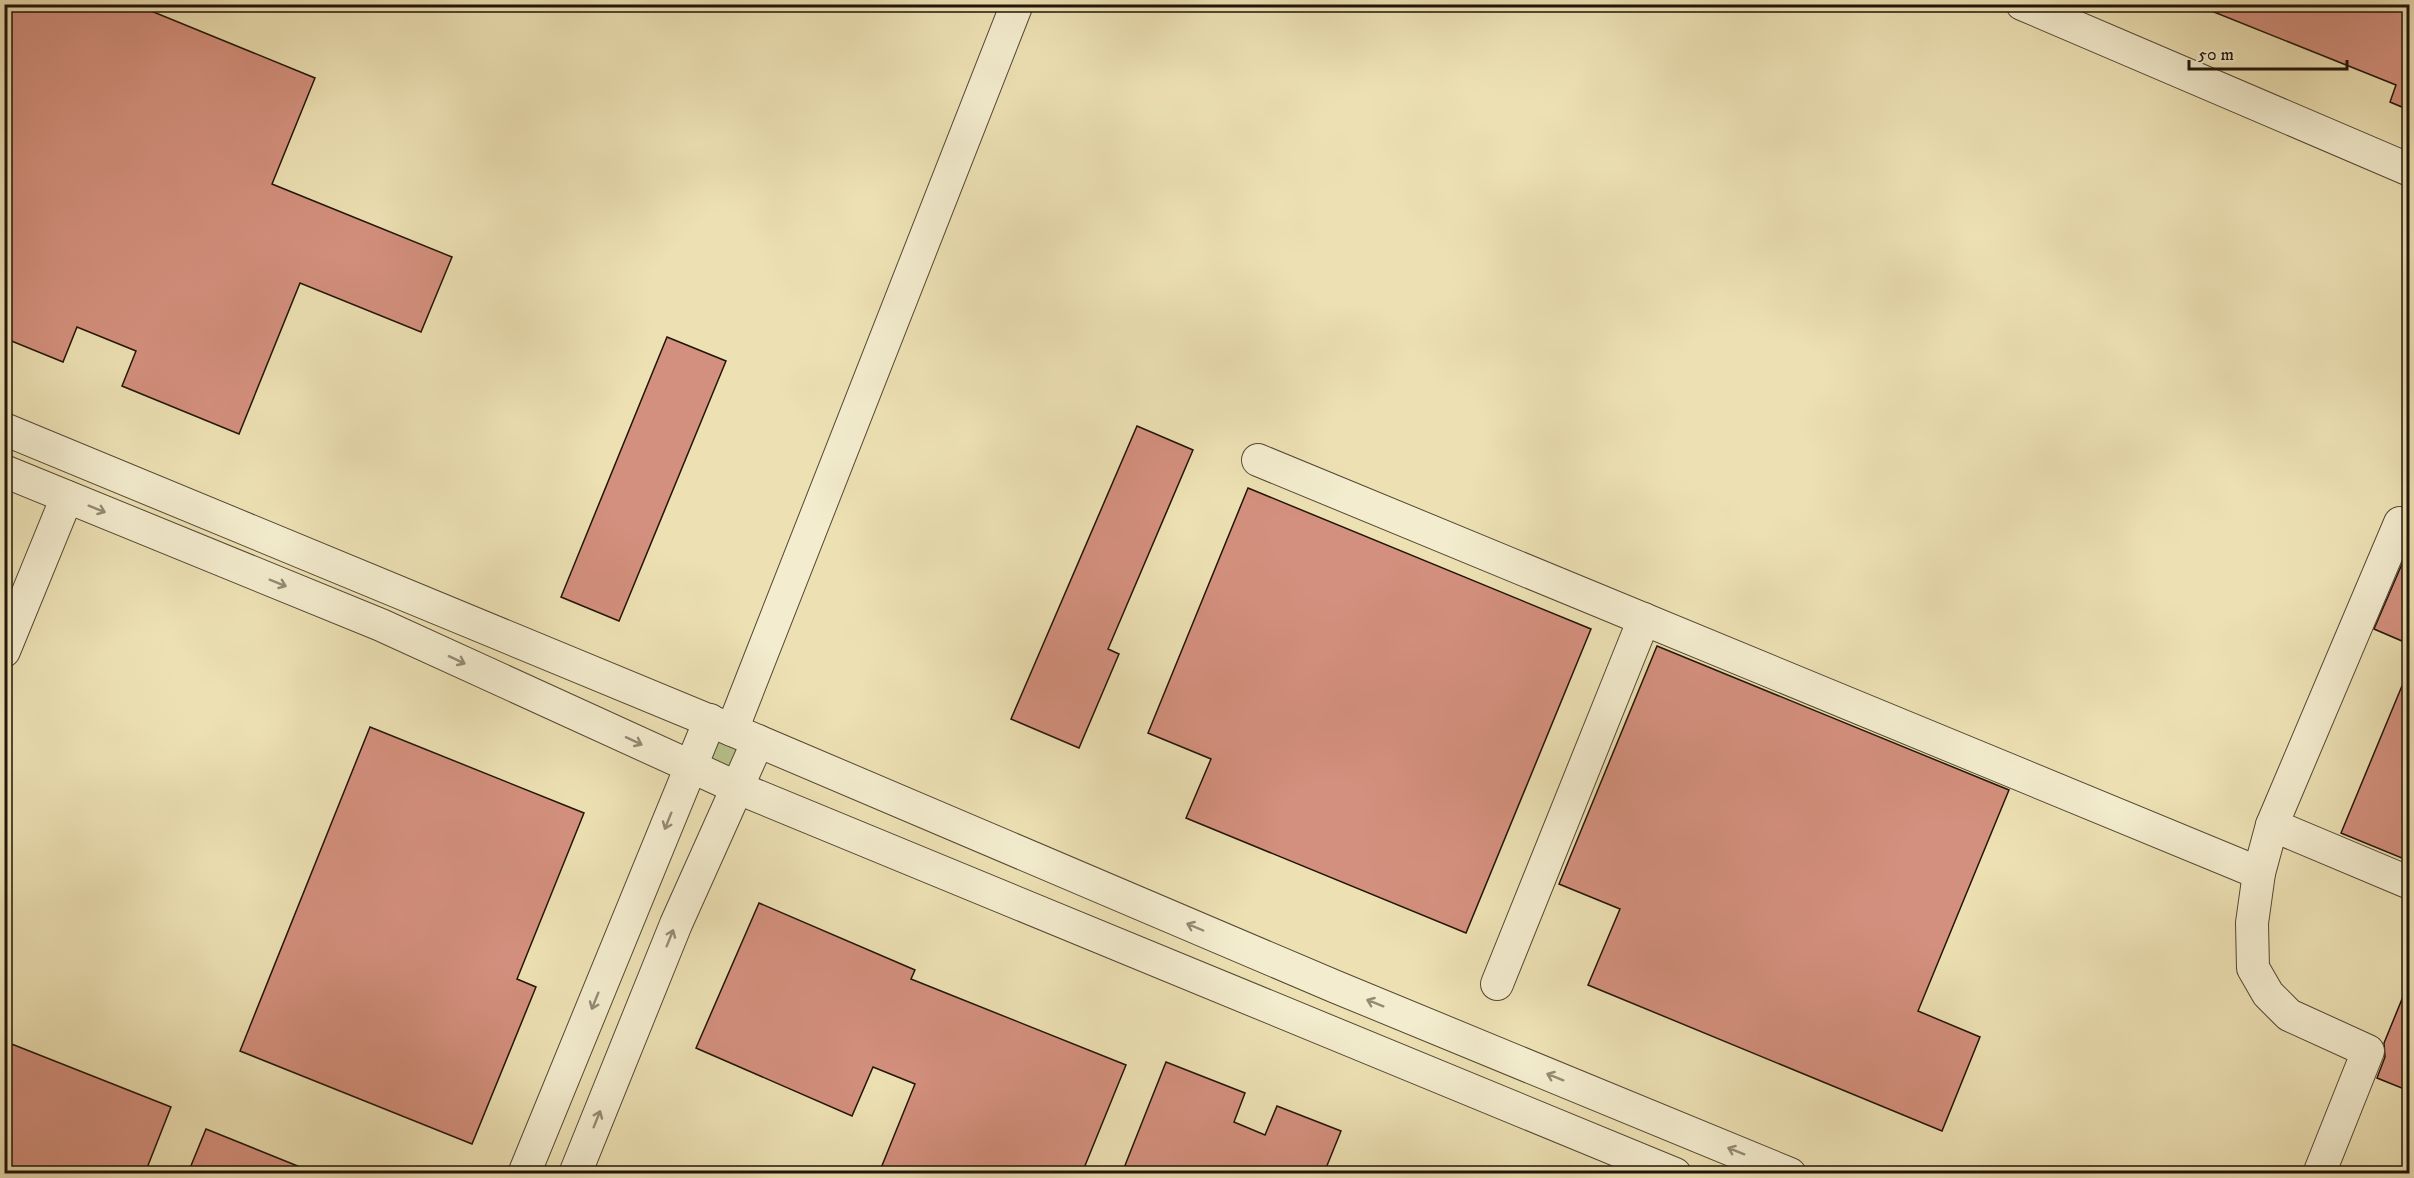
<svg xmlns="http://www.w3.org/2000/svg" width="2414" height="1178" font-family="'IM FELL DW Pica',serif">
<rect width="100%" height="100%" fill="#ede1b4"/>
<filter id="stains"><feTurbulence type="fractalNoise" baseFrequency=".00333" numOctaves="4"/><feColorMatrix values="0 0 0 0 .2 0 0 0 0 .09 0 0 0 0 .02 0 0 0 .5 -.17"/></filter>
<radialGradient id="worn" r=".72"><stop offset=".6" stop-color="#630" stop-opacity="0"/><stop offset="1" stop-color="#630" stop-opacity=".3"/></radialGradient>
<path fill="#b9c28c" stroke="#6d6c4a" stroke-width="1.5" d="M718 740 735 746 737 751 731 765 727 767 713 764 708 750Z"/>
<g fill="#d4907e" stroke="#211507" stroke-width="1.5">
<path d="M4 4H134L315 78 272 184 452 257 421 332 300 283 239 434 122 386 136 351 77 327 63 362 4 338Z"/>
<path d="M2194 4H2409V110L2390 102 2396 85Z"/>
<path d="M667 337 726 361 619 621 561 597Z"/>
<path d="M1137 426 1193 450 1108 649 1119 654 1079 748 1011 719Z"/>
<path d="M1248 488 1591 629 1466 933 1186 818 1211 759 1148 733Z"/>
<path d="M2402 564 2409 567V644L2374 629Z"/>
<path d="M1657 646 2009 790 1918 1011 1980 1037 1942 1131 1588 985 1620 909 1559 884Z"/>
<path d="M2409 669V861L2341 833Z"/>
<path d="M370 727 584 813 517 979 536 987 472 1144 240 1051Z"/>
<path d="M759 903 915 970 911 979 1126 1065 1082 1173H879L915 1084 873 1067 852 1116 696 1048Z"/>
<path d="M2409 982V1091L2377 1078 2385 1057 2384 1043Z"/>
<path d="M4 1041 171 1107 145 1173H4Z"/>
<path d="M1166 1062 1245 1093 1234 1122 1265 1135 1277 1106 1341 1131 1324 1173H1122Z"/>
<path d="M206 1129 315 1173H188Z"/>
</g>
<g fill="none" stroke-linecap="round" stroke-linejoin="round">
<defs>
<g id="minor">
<path d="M2022 4 2410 170"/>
<path d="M4 429 732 730 1336 987 1790 1174"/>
<path d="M1258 460 2259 873"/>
<path d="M4 471 381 625 738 788 1675 1174"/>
<path d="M4 651 67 497"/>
<path d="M732 730 1017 4"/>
<path d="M2272 825 2410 883"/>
<path d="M1497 984 1644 619"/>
<path d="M524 1174 710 720"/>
<path d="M575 1174 676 924 758 741"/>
<path d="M2319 1174 2368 1051 2289 1015 2268 994 2253 968 2252 923 2259 873 2272 825 2400 523 2410 527"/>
</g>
</defs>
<use href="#minor" stroke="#544832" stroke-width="34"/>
<use href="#minor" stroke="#f3ecce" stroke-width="32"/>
</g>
<defs><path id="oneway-shaft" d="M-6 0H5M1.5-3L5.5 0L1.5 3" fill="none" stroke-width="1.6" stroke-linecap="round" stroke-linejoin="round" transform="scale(1.5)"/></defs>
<g stroke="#948b74">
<use href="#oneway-shaft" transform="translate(97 509) rotate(22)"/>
<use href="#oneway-shaft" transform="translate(278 583) rotate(22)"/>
<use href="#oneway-shaft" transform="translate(457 660) rotate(25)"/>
<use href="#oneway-shaft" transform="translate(634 741) rotate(25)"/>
<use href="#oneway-shaft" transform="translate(668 821) rotate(112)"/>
<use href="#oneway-shaft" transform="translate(1195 927) rotate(-157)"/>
<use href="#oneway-shaft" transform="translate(670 938) rotate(-68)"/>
<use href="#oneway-shaft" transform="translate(595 1001) rotate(112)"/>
<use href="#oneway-shaft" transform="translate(1375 1003) rotate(-158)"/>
<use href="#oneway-shaft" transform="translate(1555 1077) rotate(-158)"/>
<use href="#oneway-shaft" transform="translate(597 1119) rotate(-68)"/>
<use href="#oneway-shaft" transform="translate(1736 1151) rotate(-158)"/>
</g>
<rect width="2414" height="1178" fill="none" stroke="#ede1b4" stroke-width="24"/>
<rect x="6" y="6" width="2402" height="1166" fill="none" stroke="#211507" stroke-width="3"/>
<rect x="12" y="12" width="2390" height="1154" fill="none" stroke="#211507" stroke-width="1.5"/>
<path d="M2189 60v9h158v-9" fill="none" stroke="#211507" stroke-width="3"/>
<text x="2198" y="60" font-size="18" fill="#211507" stroke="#f3ecce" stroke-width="4.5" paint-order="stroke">50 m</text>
<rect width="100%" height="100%" filter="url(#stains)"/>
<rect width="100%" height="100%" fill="url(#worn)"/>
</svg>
